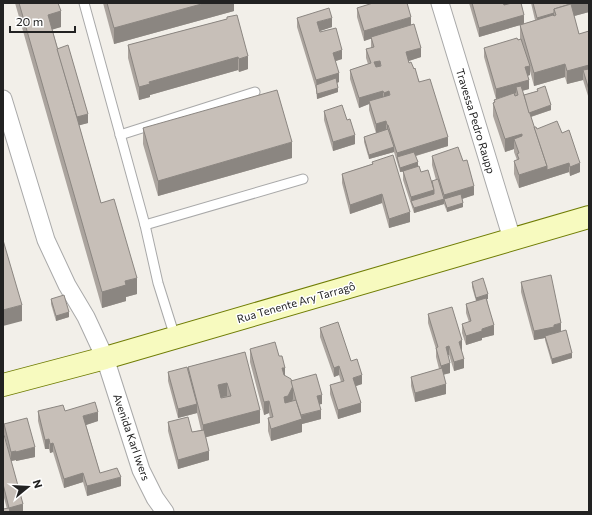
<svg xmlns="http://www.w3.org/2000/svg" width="592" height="515" font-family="Commissioner,sans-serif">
<rect width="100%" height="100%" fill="#f2efe9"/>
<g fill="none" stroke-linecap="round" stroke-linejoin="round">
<defs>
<g id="service">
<path d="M84 3 145 225 158 283 175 337"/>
<path d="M120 135 255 92"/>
<path d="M145 225 303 179"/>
</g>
<g id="minor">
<path d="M440 3 512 239"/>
<path d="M3 99 46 240 67 285 86 317 105 358 141 470 155 498 165 512"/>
</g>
<path id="secondary" d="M3 385 105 358 589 217"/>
</defs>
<use href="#service" stroke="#a9a9a9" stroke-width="11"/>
<use href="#minor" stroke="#a9a9a9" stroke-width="19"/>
<use href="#secondary" stroke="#707d05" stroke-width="24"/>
<use href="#service" stroke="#fff" stroke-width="9"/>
<use href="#minor" stroke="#fff" stroke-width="17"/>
<use href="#secondary" stroke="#f7fabf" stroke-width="22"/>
</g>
<g fill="#aba49e">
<path d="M15 3H58L61 27 52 29 58 49 88 123 79 125 101 203 137 294 126 297V301L102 308Z"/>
<path d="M103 3H234V11L114 44Z"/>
<path d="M469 3H521L524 24 535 20 531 3H589V12L574 16 579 34 589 31V99L583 80 567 84 565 77 534 86 530 71V75L528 76 529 89 522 91 524 95 537 91V89L551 110 531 117 534 127 537 129 562 133 580 172 570 176 569 172 519 188 514 174V161L517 160 514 152V149L505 152 493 116V103L494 102V100L509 95 496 99 484 57V48L520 39V25L479 37Z"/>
<path d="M357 8 411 25 421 57 408 61 409 63 414 69 448 146 416 156 418 166 421 172 432 181 436 180 432 165V156L463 161 474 195 462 199 463 207 447 212 444 204 414 213 403 180V172H400L394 152 369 159 364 142V137L376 133 369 110V104L359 108 350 79V70L368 64 366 58V49L371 48V38L364 41 357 17Z"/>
<path d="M227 17 248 69 239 72 238 70 150 95V97L139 100 128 58V45L227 19Z"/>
<path d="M297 18 332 27 320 31V32L342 59 335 61 339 82 337 83 338 92 317 99 316 89 297 27Z"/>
<path d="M324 111 355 144 333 151 324 120Z"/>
<path d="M143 128 292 158 158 196 143 144Z"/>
<path d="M372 162 410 222 389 228 382 203 350 214 342 183V174L372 164Z"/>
<path d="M472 282 488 299H487L494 335 482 338V340L466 345 462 333V324L469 322 466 313V304L476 301 472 287Z"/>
<path d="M521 282 561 332 572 358 552 364 545 340V338L534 340 521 292Z"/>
<path d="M51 299 69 317 56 321 51 304Z"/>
<path d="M428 314 462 350H461L464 368 454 371 449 355H448L450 373 443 375 446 394 415 402 411 386V377L439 369 436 357V349L428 323Z"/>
<path d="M320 328 351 361 362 384 356 386 361 412 338 419 330 394V385L341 382 339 375 334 377 320 337Z"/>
<path d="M250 349 279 356 285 376 322 404H319L321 419 302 424V432L271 441 268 431V418H270L269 413 264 415 250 362Z"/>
<path d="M245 352 260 423 206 437 209 460 178 469 168 431V422L192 432 201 430 197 413 178 418 168 381V372L188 370V367Z"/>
<path d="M38 411H65L98 421 86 425 100 473 121 486 87 496 83 482 64 488 53 452 50 453 49 449H45L38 421Z"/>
<path d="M4 424 35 457 16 461V460L11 461 4 433Z"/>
<path d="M3 431 23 512 7 509 3 494Z"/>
</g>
<g fill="#8b8681">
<path d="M205 3H234V11L114 44V28Z"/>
<path d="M504 3H517L504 7Z"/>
<path d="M575 3H589V12L556 21 571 4Z"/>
<path d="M61 11V27L48 31V15Z"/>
<path d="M554 13V22L537 27V18Z"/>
<path d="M524 15V24L479 37V28Z"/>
<path d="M411 17V26L364 41V31Z"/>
<path d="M332 18V27L317 32V22Z"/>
<path d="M421 48V57L406 62V52Z"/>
<path d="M342 50V59L333 62V53Z"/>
<path d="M248 56V69L239 72V59Z"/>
<path d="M238 57V70L150 95V97L139 100V87L149 82Z"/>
<path d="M380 61V70L374 71V62Z"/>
<path d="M565 64V77L534 86V73Z"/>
<path d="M589 65V78L583 70V80L567 84V71Z"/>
<path d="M530 66V75L525 76V67Z"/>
<path d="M339 73V82L317 89 316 80Z"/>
<path d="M529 80V89L517 92 516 87V93L496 99V89Z"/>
<path d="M338 88V92L317 99V94Z"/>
<path d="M383 91V100L369 101V104L359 108V98Z"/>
<path d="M389 91V100L384 102V93Z"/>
<path d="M551 105V110L527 118V113Z"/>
<path d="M88 114V123L77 126V117Z"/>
<path d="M386 121V130L376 133V124Z"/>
<rect x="387" y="125" width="1" height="9"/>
<path d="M522 134V147L514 139V149L505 152V139Z"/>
<path d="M355 135V144L333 151V142Z"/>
<path d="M448 137V146L398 161 397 157V162V153Z"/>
<path d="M292 142V158L158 196V181Z"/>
<path d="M394 147V152L369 159V155Z"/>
<path d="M418 162V167L400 172V168Z"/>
<path d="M569 163V172L519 188V175L547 166Z"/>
<path d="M580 163V172L570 176V167Z"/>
<path d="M474 186V195L446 204 444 199V195Z"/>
<path d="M434 190V199L411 201V197Z"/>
<path d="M382 194V203L350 214V205Z"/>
<path d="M444 199V204L414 213V208Z"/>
<path d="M463 203V207L447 212V208Z"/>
<path d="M410 212V222L389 228V219Z"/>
<path d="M137 278V294L126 297V301L102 308V292L125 281Z"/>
<path d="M488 294V299L476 302V298Z"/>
<path d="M22 305V321L3 326V310Z"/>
<path d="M69 312V317L56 321V316Z"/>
<path d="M561 323V332L545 336V338L534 340V331Z"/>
<path d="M494 325V335L482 338V340L466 345V336L482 329Z"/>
<path d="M462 340V350L459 351V342Z"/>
<path d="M449 346V355L446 356V347Z"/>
<path d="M572 353V358L552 364V359Z"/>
<path d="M464 359V368L454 371V362Z"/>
<path d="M450 363V373L441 375V366Z"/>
<path d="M339 366V375L334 377V368Z"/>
<path d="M282 368H285V380Z"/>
<path d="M362 375V384L353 387V378Z"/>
<path d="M227 383V396L218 398V385Z"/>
<path d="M446 384V394L415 402V393Z"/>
<path d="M293 386V399L288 409 284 410V397Z"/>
<path d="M322 395V404L317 405V396Z"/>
<path d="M269 401V413L264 415V402Z"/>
<path d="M361 403V412L338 419V410Z"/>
<path d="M197 404V413L178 418V409Z"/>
<path d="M260 410V423L203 438V425Z"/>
<path d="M321 410V419L302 424V432L271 441V429L300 416Z"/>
<path d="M98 412V421L83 426V416Z"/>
<path d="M49 439V449H45V440Z"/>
<path d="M53 443V452L50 453V444Z"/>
<path d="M35 447V457L16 461V452Z"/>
<path d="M16 451V460L11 461V452Z"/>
<path d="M209 451V460L178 469V460Z"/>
<path d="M83 473V482L64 488V479Z"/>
<path d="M121 477V486L87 496V486Z"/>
<path d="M23 504V512H9V508Z"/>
</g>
<g fill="#c7bfb8" stroke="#8b8681" fill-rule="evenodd">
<path d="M19 3H58L61 11 48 15 101 203 114 199 137 278 125 281 126 285 102 292Z"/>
<path d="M107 3H205L114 28Z"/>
<path d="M373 3H407L411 17 364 31 357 8Z"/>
<path d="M472 3H503L504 5 512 3H521L524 15 479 28Z"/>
<path d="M533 3H569L570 4 554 9V13L537 18Z"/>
<path d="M571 4 579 34 589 31V65L567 71 565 64 534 73 520 25 553 15 554 16 556 15 554 9Z"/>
<path d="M329 8 332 18 317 22 320 32 336 28 342 50 333 53 339 73 316 80 297 18Z"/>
<path d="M237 15 248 56 239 59 238 57 149 82 150 84 139 87 128 45 227 19V17Z"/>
<path d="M414 24 421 48 406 52 409 63 411 62 414 69 415 68 419 82 430 79 448 137 397 153 388 125H387L386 121 376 124 369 101 390 95 389 91 384 93 383 91 359 98 350 70 371 63 366 49 374 47 371 37ZM380 61 381 66 376 67 374 62Z"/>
<path d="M517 38 518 40 521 39 530 66 525 67 529 80 496 89 484 48Z"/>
<path d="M68 45 88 114 77 117 57 49Z"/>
<path d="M589 69V90L583 70Z"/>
<path d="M336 78 338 88 317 94 316 85Z"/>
<path d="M521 86 547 166 519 175 514 161 519 159 517 154 519 153 514 139 522 136V134L505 139 493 103 495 102 494 100 514 93 515 96 518 95 516 87Z"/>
<path d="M545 86 551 105 529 113 524 95 538 91 537 89Z"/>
<path d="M277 90 292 142 158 181 143 128Z"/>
<path d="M342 105 347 120 350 119 355 135 333 142 324 111Z"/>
<path d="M557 121 562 133 569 130 580 163 570 167 569 163 547 170V166L534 127H536L537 129Z"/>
<path d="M388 129 394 147 369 155 364 137Z"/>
<path d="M458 147 463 161 467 160 474 186 444 195 432 156Z"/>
<path d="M414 152 418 162 400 168 397 157Z"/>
<path d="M393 155 410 212 389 219 382 194 350 205 342 174 373 164 372 162Z"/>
<path d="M419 166 421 172 428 170 434 190 411 197 403 171Z"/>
<path d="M438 179 444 199 414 208 411 201 434 194V190L432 181Z"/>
<path d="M461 194 463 203 447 208 444 199Z"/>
<path d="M3 240 22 305 3 310Z"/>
<path d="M551 275 561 323 554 325V327L534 331 521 282Z"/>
<path d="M483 278 488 294 476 298 472 282Z"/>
<path d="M64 295 69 312 56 316 51 299Z"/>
<path d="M486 298 494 325 482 329V331L466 336 462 324 471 321 466 304Z"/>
<path d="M452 307 462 340 459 342 464 359 454 362 449 346 446 347 450 363 441 366 436 348 438 347 428 314Z"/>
<path d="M338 322 351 361 357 359 362 375 353 378 361 403 338 410 330 385 344 381 339 366 334 368 320 328Z"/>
<path d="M566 330 572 353 552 359 545 336Z"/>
<path d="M275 342 279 356H282L285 368H282L284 375 291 379 293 386 288 396 284 397 285 403 296 400 302 419 271 429 268 418 273 417 269 401 264 402 250 349Z"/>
<path d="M245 352 260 410 203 425 188 367ZM227 383 231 396 221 398 218 385Z"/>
<path d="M187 367 197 404 178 409 168 372Z"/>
<path d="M442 368 446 384 415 393 411 377Z"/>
<path d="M316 374 322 395 317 396 321 410 301 415 296 400 291 381Z"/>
<path d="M95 402 98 412 83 416 100 473 117 468 121 477 87 486 83 473 64 479 53 443 50 444 49 439 45 440 38 411 63 405 65 411Z"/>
<path d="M188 417 192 432 204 430 209 451 178 460 168 422Z"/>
<path d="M27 418 35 447 16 452V451L11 452 4 424Z"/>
<path d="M3 431 23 504 9 508 10 512H3V509L9 508 3 484Z"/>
</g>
<g text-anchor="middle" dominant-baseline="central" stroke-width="3" stroke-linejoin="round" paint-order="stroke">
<g font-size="11" fill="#222" stroke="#fff">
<text transform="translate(476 121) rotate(73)">Travessa Pedro Raupp</text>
<text transform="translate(296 302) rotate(-16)">Rua Tenente Ary Tarragô</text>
<text transform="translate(132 437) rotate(71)">Avenida Karl Iwers</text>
</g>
</g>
<rect width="592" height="515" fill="none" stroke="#222222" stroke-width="8"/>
<g transform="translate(28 487) rotate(72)" stroke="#ffffff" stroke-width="3" paint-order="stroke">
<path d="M0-3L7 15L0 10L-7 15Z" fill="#222222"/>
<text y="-6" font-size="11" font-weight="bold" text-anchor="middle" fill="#222222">N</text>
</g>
<path d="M10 26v6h65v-6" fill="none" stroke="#222222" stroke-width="2"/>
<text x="16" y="26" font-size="12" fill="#222222" stroke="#ffffff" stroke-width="3" paint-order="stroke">20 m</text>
</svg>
